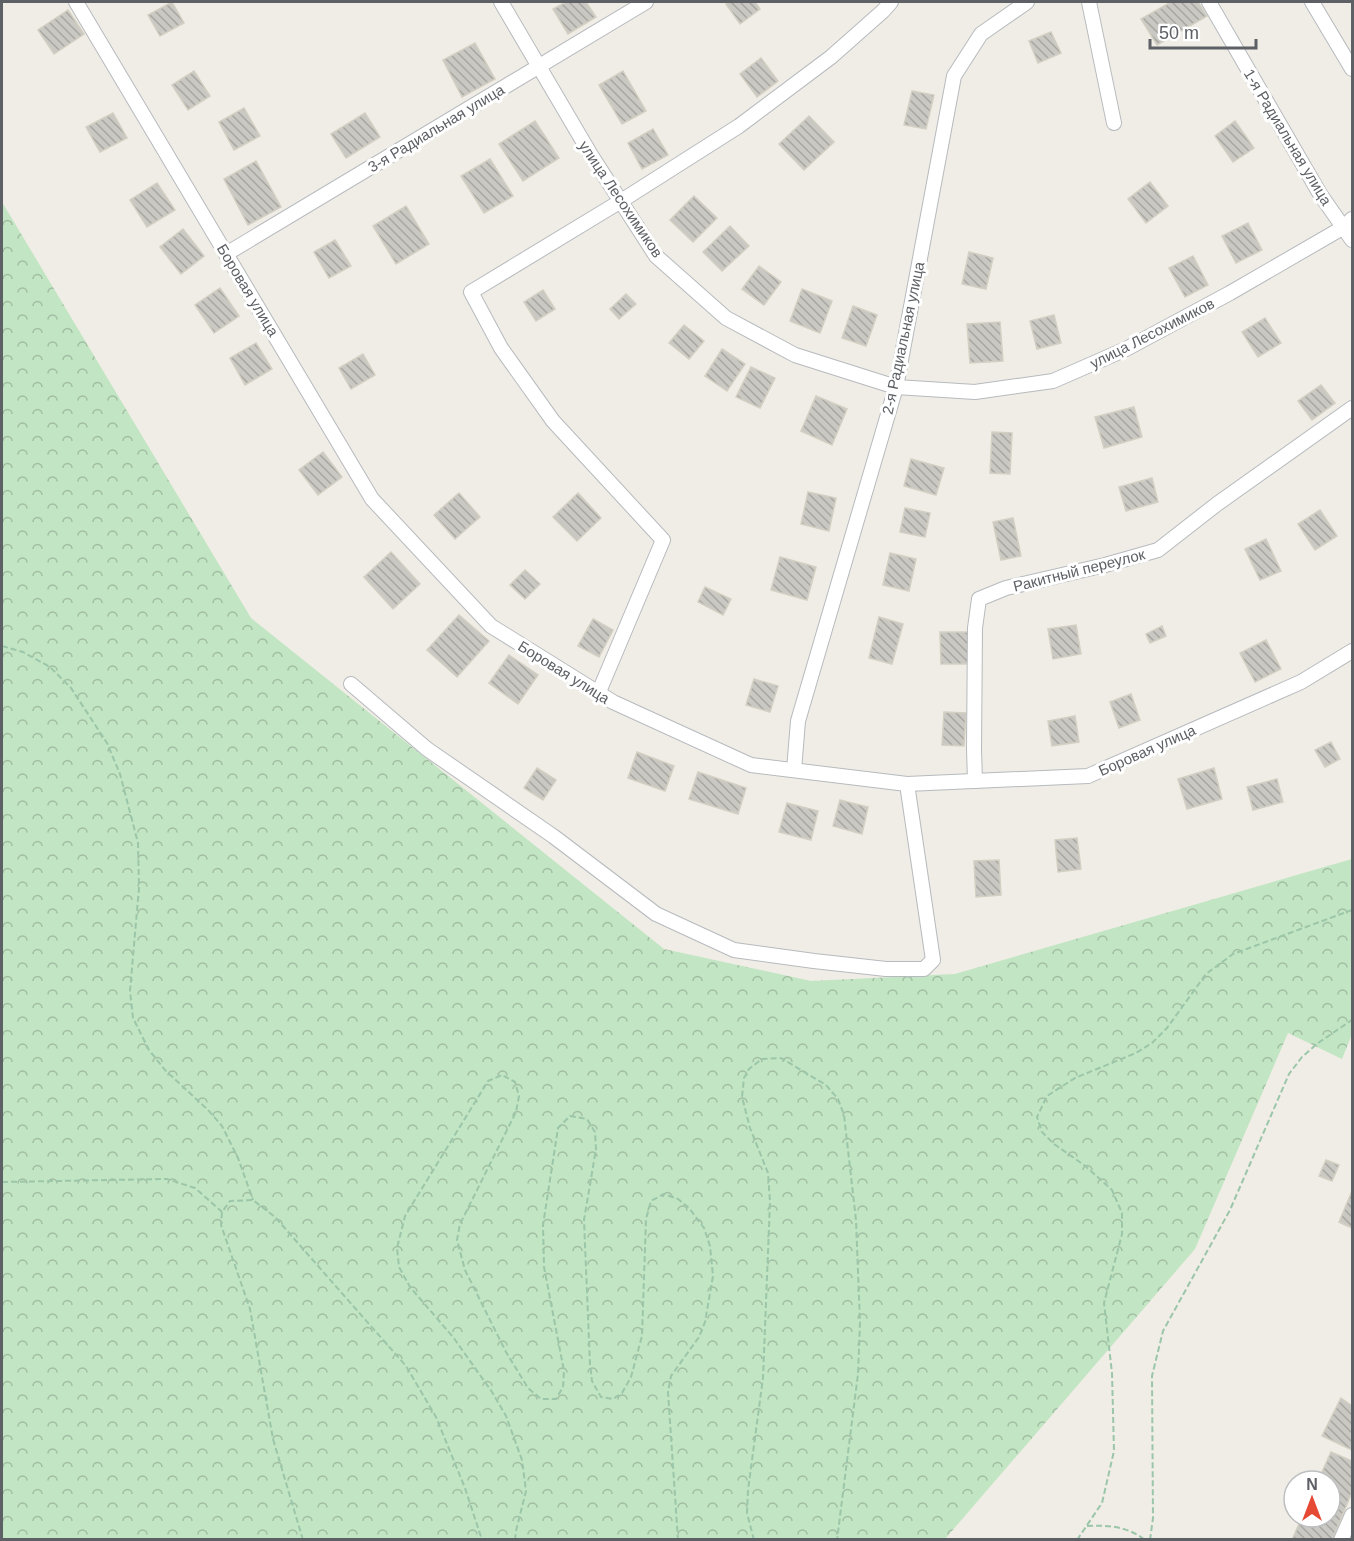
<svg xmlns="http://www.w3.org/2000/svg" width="1354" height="1541" font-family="Arial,sans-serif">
<defs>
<pattern id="forest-crowns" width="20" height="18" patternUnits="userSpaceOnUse" patternTransform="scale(1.5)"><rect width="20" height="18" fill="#c2e5c3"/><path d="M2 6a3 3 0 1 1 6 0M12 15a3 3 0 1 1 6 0" fill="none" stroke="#a1bda2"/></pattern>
<pattern id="building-back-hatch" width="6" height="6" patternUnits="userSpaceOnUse" patternTransform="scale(1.5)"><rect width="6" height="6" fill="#cac8c2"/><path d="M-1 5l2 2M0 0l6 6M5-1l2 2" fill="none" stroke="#a7a6a1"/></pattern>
</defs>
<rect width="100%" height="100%" fill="#efede5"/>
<path fill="url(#forest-crowns)" d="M2 202 251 618 664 949 811 981 955 974 1352 859V1034L1342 1059 1288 1033 1195 1249 945 1539H2Z"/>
<g fill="url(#building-back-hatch)" stroke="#d3cfc3" stroke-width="1.5">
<path d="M172 2 184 23 160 36 148 15Z"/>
<path d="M566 2H586L596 17 568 34 553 9Z"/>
<path d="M730 2H755L760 9 740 24 726 4Z"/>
<path d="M1171 2H1198L1207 16 1157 45 1141 19Z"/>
<path d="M68 10 84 34 54 54 38 30Z"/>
<path d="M1051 32 1061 53 1038 63 1029 41Z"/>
<path d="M475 43 495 79 462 97 443 60Z"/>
<path d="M761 58 778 81 757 97 740 74Z"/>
<path d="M194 71 210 96 188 110 172 85Z"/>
<path d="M623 71 646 111 622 124 599 85Z"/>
<path d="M912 91 934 95 926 129 904 125Z"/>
<path d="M244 108 260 136 234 150 219 122Z"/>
<path d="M113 113 127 138 100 152 86 127Z"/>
<path d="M365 113 380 137 346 158 331 134Z"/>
<path d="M809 116 834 142 804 170 779 144Z"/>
<path d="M535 121 559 158 523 181 499 144Z"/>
<path d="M1235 121 1254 148 1233 162 1215 136Z"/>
<path d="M653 129 668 155 642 169 628 143Z"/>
<path d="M490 159 513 196 484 213 461 176Z"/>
<path d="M256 161 281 207 248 225 224 179Z"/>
<path d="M1150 182 1168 206 1146 223 1128 199Z"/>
<path d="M157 183 175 210 147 227 130 200Z"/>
<path d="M694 196 717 218 693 242 670 220Z"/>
<path d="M406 206 429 244 396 264 373 226Z"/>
<path d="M1248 223 1262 250 1236 263 1222 236Z"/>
<path d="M730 226 749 246 722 271 703 252Z"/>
<path d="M183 229 204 256 181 274 160 247Z"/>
<path d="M335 240 351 266 329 278 314 252Z"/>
<path d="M969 252 993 258 986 289 962 284Z"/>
<path d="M1193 256 1208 285 1185 297 1169 268Z"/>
<path d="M759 266 781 282 764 305 742 289Z"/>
<path d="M220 288 239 316 214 333 195 305Z"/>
<path d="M802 289 832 301 820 333 790 321Z"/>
<path d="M543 290 555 309 536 321 524 302Z"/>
<path d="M626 294 636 304 619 319 610 309Z"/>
<path d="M853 306 877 315 866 346 842 338Z"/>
<path d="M1054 315 1061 343 1037 349 1030 321Z"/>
<path d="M1265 318 1281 343 1258 357 1242 332Z"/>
<path d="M1000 322 1003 361 970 363 967 324Z"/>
<path d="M684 325 704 341 689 359 669 343Z"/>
<path d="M256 343 272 369 245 385 230 358Z"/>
<path d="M722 349 745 364 727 391 705 376Z"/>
<path d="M363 354 375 375 351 389 339 368Z"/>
<path d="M751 367 775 378 760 408 736 397Z"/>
<path d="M1321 385 1335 403 1312 420 1298 401Z"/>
<path d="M816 396 847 409 832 445 801 431Z"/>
<path d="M1134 407 1142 437 1104 448 1095 417Z"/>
<path d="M992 432 1012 433 1010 474 990 473Z"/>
<path d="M323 452 342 477 318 495 299 470Z"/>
<path d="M911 459 944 468 936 495 904 486Z"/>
<path d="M1152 478 1158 502 1126 511 1119 487Z"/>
<path d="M808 492 836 498 829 531 801 524Z"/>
<path d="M459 493 480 517 455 539 434 515Z"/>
<path d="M578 493 601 518 577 541 553 517Z"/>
<path d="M905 508 930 513 925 537 900 532Z"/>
<path d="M1320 510 1337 536 1315 550 1298 524Z"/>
<path d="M1013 518 1021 556 1001 560 993 522Z"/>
<path d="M1266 539 1281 571 1260 580 1245 549Z"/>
<path d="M391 552 420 584 393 609 364 577Z"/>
<path d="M890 553 916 559 909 591 883 585Z"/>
<path d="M780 557 816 567 807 600 771 590Z"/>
<path d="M525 570 540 584 525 599 510 585Z"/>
<path d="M705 587 731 599 723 615 698 602Z"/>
<path d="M459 615 489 641 457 677 427 650Z"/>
<path d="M879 617 903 624 892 664 869 658Z"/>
<path d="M593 619 613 630 599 657 578 646Z"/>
<path d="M1076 625 1081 654 1053 659 1048 629Z"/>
<path d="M1162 626 1166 636 1150 643 1146 634Z"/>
<path d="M940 632H969V664H941Z"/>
<path d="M1266 640 1281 669 1255 682 1240 653Z"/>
<path d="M509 655 538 675 518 704 489 683Z"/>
<path d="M754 679 778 686 770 712 746 705Z"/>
<path d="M1131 694 1140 720 1119 728 1110 702Z"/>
<path d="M944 712 966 713 964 746 942 745Z"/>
<path d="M1075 716 1079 742 1052 746 1048 721Z"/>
<path d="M1331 742 1340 759 1325 767 1315 750Z"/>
<path d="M637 752 674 766 665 791 628 778Z"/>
<path d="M537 768 556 780 543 800 524 788Z"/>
<path d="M1214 768 1222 799 1187 809 1178 779Z"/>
<path d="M698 772 746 788 738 814 689 799Z"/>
<path d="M1277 779 1283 802 1253 810 1247 787Z"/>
<path d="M840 800 868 807 862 834 833 826Z"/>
<path d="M787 803 818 811 811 840 779 832Z"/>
<path d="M1077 838 1081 869 1058 872 1055 840Z"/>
<path d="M999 860 1001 895 976 897 974 861Z"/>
<path d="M1326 1160 1339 1165 1332 1181 1319 1176Z"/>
<path d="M1352 1191V1228L1339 1222Z"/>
<path d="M1341 1398 1352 1406V1450L1322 1436Z"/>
<path d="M1331 1452 1352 1461V1492L1332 1540H1292L1302 1517H1330V1481H1318Z"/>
</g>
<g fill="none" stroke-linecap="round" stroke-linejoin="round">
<defs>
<g id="minor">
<path d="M76 2 372 499 491 626 613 702 751 765 907 784 1088 776 1301 682 1352 651"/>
<path d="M501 2 591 155 656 256 726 318 795 355 896 387 975 392 1053 381 1126 349 1230 293 1344 227 1352 219"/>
<path d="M1089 2 1114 123"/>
<path d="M1209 2 1320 194 1352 240"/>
<path d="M1312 2 1352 69"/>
<path d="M226 254 646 2"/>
<path d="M351 684 427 749 553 836 656 914 734 950 814 961 886 969H924L933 960 907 784"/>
<path d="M598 694 663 540 553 421 501 348 471 292 621 201 739 126 831 57 883 11 891 2"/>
<path d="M794 770 798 721 896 387 954 76 981 34 1027 2"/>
<path d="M975 781 974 749 975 628 979 599 1006 588 1105 565 1158 550 1217 504 1352 408"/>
<path d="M1341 1540 1352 1515"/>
</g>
</defs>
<use href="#minor" stroke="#b7babe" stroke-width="16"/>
<g stroke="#9bc6a9" stroke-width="2" stroke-dasharray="6 3" stroke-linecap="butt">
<path d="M2 646 23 652 50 667 71 688 107 743 120 774 138 843 139 888 130 991 133 1018 149 1050 165 1070 208 1110 222 1126 238 1158 253 1200"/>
<path d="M2 1182 167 1179 195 1188 222 1212"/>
<path d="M1087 1526C1108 1525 1127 1526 1145 1540"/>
<path d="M303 1540 273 1439 250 1309 221 1225 222 1212 230 1201 253 1200 275 1217 406 1366 436 1417 465 1488 482 1540"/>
<path d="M515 1540 516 1531 526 1491 522 1460 506 1416 492 1392 453 1337 410 1287 399 1267 397 1248 405 1216 488 1081 502 1075 515 1082 519 1096 516 1112 460 1224 457 1240 465 1270 506 1352 528 1388 541 1399H556L563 1387 564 1371 544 1267 543 1225 558 1128 570 1116 587 1119 595 1132 596 1149 584 1220 590 1364 592 1381 601 1397 613 1399 622 1393 631 1377 642 1336 646 1219 651 1201 664 1194 678 1199 689 1208 704 1228 710 1246 713 1276 705 1322 699 1337 671 1376 668 1392 678 1540"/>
<path d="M754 1540 747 1513 748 1490 763 1378 770 1202 768 1173 750 1128 742 1097 744 1078 749 1069 762 1059 781 1058 826 1085 838 1099 844 1115 856 1220 860 1323 858 1374 837 1540"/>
<path d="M1077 1540 1102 1503 1114 1451 1112 1373 1104 1303 1122 1234V1213L1112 1190 1084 1165 1054 1144 1042 1132 1037 1117 1047 1096 1075 1078 1136 1053 1152 1043 1167 1028 1206 974 1233 954 1352 910"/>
<path d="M1150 1540 1153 1518 1152 1376 1163 1331 1230 1210 1289 1074 1302 1057 1318 1043 1352 1020"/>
</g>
<use href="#minor" stroke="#fff" stroke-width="14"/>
</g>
<g text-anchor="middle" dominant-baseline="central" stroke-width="6" stroke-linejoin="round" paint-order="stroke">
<g font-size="15" fill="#5d6065" stroke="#fff">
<text transform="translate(436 128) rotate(-31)">3-я Радиальная улица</text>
<text transform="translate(1288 137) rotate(59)">1-я Радиальная улица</text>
<text transform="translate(621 199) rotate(56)">улица Лесохимиков</text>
<text transform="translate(248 290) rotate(59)">Боровая улица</text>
<text transform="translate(1152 333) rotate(-27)">улица Лесохимиков</text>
<text transform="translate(903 338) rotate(-78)">2-я Радиальная улица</text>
<text transform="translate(1079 570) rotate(-14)">Ракитный переулок</text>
<text transform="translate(564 672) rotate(32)">Боровая улица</text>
<text transform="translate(1147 750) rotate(-24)">Боровая улица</text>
</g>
</g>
<rect width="1354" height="1541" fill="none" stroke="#5d6065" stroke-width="6"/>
<g transform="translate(1312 1499)"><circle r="28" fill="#ffffff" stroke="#bebfc1" stroke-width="1.5"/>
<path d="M0-4.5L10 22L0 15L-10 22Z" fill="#e54a35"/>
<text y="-9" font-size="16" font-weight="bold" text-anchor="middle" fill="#5d6065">N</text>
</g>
<path d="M1150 39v9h106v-9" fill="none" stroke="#5d6065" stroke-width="3"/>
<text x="1159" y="39" font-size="18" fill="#5d6065" stroke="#ffffff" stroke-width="4.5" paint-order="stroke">50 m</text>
</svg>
